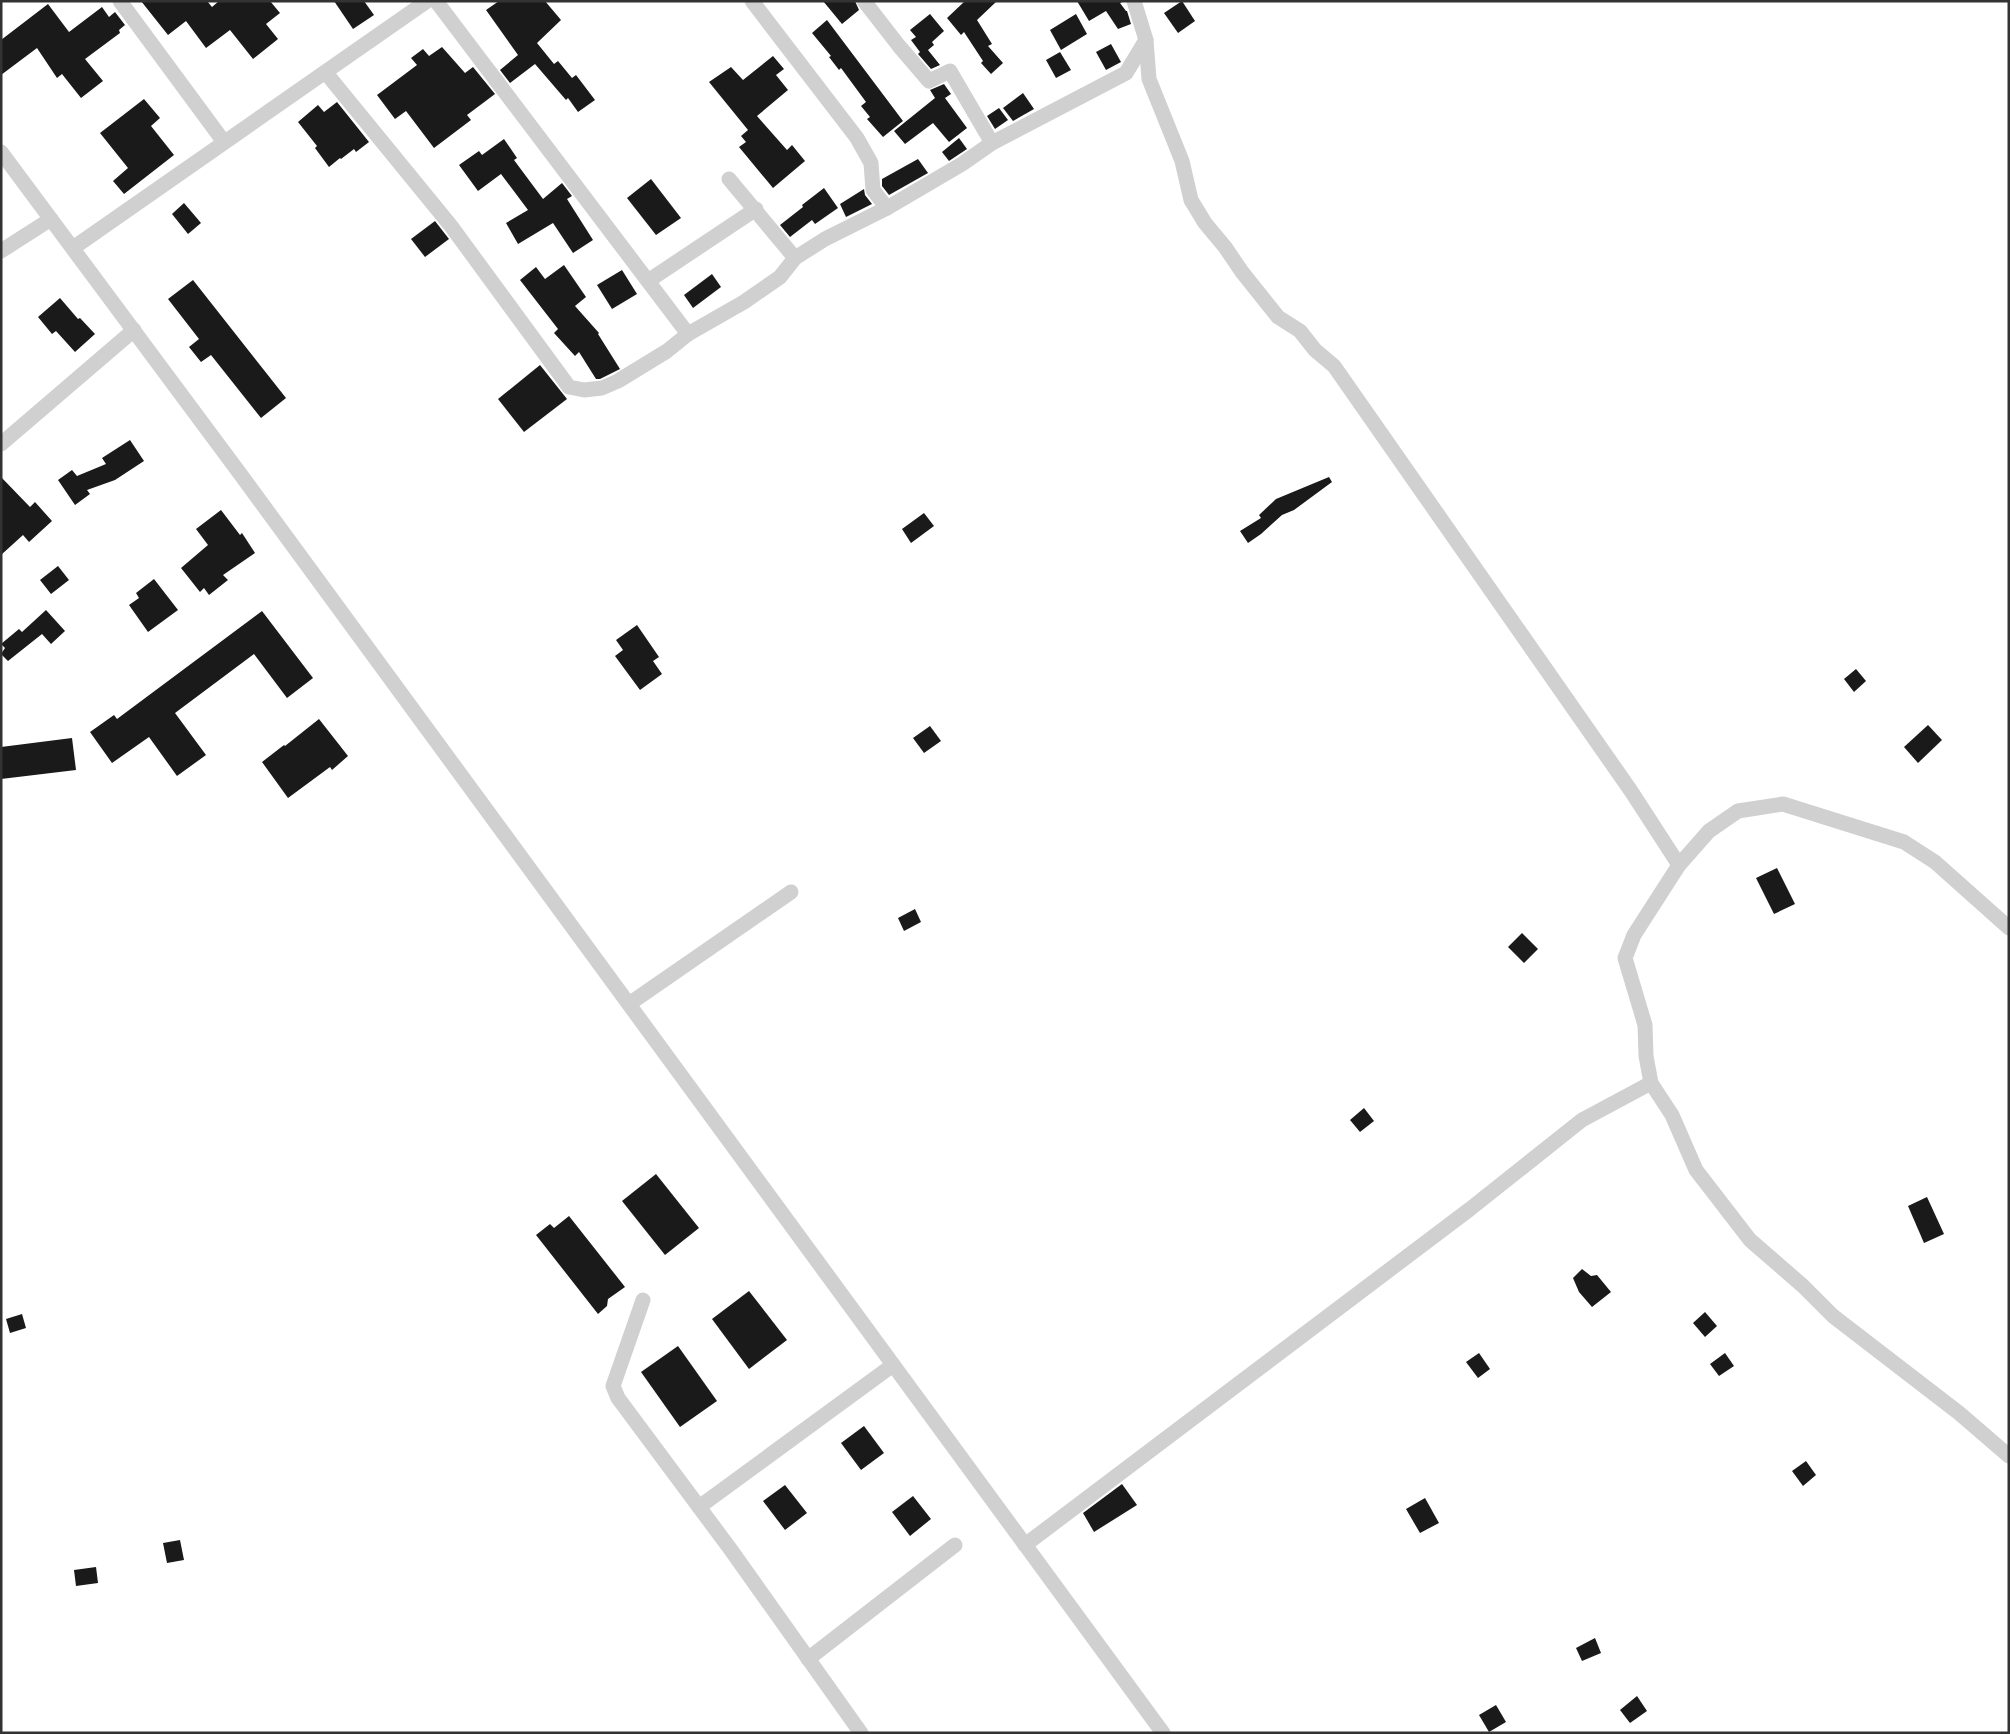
<svg xmlns="http://www.w3.org/2000/svg" width="2010" height="1734" font-family="'Golos Text',sans-serif">
<rect width="100%" height="100%" fill="#fff"/>
<g fill="#1a1a1a">
<path d="M141 1H207L212 7 219 1H270L280 13 266 24 278 39 253 59 230 30 206 48 186 21 168 35Z"/>
<path d="M334 1H364L374 15 353 29Z"/>
<path d="M499 1H545L561 20 537 43 554 64 558 61 572 78 576 75 595 100 578 112 568 98 566 100 535 64 510 83 500 70 518 55 486 10Z"/>
<path d="M823 1H855L859 10 842 24Z"/>
<path d="M965 1H997L977 20 992 44 988 46 1003 63 991 74 981 63 983 61 964 32 961 35 947 18Z"/>
<path d="M1077 1H1124L1120 3 1126 11H1127L1131 24 1118 29 1106 11 1089 21Z"/>
<path d="M1182 1 1195 21 1178 33 1164 13Z"/>
<path d="M48 4 69 32 102 7 109 17 115 12 125 25 119 30 120 33 85 59 103 81 81 98 62 74 57 78 37 48 1 75V40Z"/>
<path d="M930 14 944 31 932 42 934 45 928 50 940 65 931 69 918 54 920 52 911 40 916 37 910 30Z"/>
<path d="M1076 14 1087 34 1061 50 1050 30Z"/>
<path d="M827 20 903 121 883 137 867 119 870 117 861 106 866 102 841 68 839 70 829 57 831 56 812 33Z"/>
<path d="M1111 44 1121 62 1106 70 1096 52Z"/>
<path d="M442 47 465 73 473 67 495 94 467 115 471 120 434 148 406 111 395 119 377 95 417 65 411 58 423 49 429 56Z"/>
<path d="M1060 52 1071 70 1056 78 1046 60Z"/>
<path d="M773 56 784 69 776 75 788 90 757 116 787 150 792 145 805 161 773 188 739 147 746 142 741 136 748 130 709 82 731 67 743 80Z"/>
<path d="M944 84 951 94 945 98 967 128 949 142 933 123 905 144 894 131 935 98 930 90Z"/>
<path d="M1023 93 1034 109 1013 121 1003 108Z"/>
<path d="M144 99 160 118 151 126 174 155 124 194 113 181 128 168 100 133Z"/>
<path d="M337 102 369 142 356 152 354 149 341 159 340 158 329 167 315 148 317 146 298 122 318 105 324 112Z"/>
<path d="M999 108 1008 120 995 129 987 116Z"/>
<path d="M959 138 967 149 949 161 942 152Z"/>
<path d="M504 139 517 158 514 160 543 199 562 183 572 196 567 199 593 240 573 253 553 223 518 244 506 223 528 210 501 174 478 191 459 165 479 151 482 155Z"/>
<path d="M918 159 928 173 889 195 882 186V179Z"/>
<path d="M651 179 681 218 656 235 627 198Z"/>
<path d="M824 188 838 208 815 224 812 220 790 237 780 225 803 207 802 205Z"/>
<path d="M864 189 865 195 872 204 846 217 840 204Z"/>
<path d="M184 203 201 223 188 234 172 214Z"/>
<path d="M435 221 449 239 425 257 411 239Z"/>
<path d="M564 265 586 297 575 306 599 333 598 334 620 369 600 379H596L579 352 575 356 554 333 558 329 520 280 536 267 545 279Z"/>
<path d="M622 270 637 294 612 309 597 285Z"/>
<path d="M712 274 721 287 693 308 684 295Z"/>
<path d="M193 280 286 398 261 418 211 355 201 362 189 347 199 339 168 299Z"/>
<path d="M60 298 78 319 80 318 95 334 75 352 56 331 52 334 38 317Z"/>
<path d="M540 365 567 399 524 432 498 399Z"/>
<path d="M130 440 144 461 115 480 87 490 90 494 75 505 58 480 72 470 77 476 106 464 102 458Z"/>
<path d="M1 477 30 507 35 502 52 521 29 542 23 535 1 555Z"/>
<path d="M1329 477 1332 482 1294 510 1282 515 1261 534 1248 543 1240 531 1261 518 1259 515 1276 499Z"/>
<path d="M221 510 240 535 242 533 255 553 223 575 228 580 209 595 204 588 200 592 181 568 208 545 196 529Z"/>
<path d="M924 513 934 526 911 543 902 529Z"/>
<path d="M58 566 69 580 51 594 40 580Z"/>
<path d="M154 579 178 610 148 632 129 605 139 598 136 593Z"/>
<path d="M46 610 65 631 51 644 42 634 8 661 1 654 5 648 1 644 19 629 22 632Z"/>
<path d="M262 611 313 678 287 698 254 654 175 713 206 755 177 776 149 737 112 763 90 732 114 715 117 719Z"/>
<path d="M637 625 659 657 653 661 662 674 640 690 615 656 623 650 616 640Z"/>
<path d="M1856 669 1866 681 1854 692 1844 679Z"/>
<path d="M319 719 348 756 332 770 330 767 288 798 262 762 284 745 285 746Z"/>
<path d="M1928 725 1942 740 1918 763 1904 747Z"/>
<path d="M930 726 941 741 924 753 913 738Z"/>
<path d="M72 738 76 770 1 779V747Z"/>
<path d="M1777 868 1795 904 1774 914 1756 878Z"/>
<path d="M915 909 921 922 904 931 898 918Z"/>
<path d="M1522 933 1538 949 1524 963 1508 947Z"/>
<path d="M1364 1108 1374 1121 1360 1132 1350 1120Z"/>
<path d="M656 1174 699 1228 665 1255 622 1201Z"/>
<path d="M1927 1197 1944 1234 1924 1243 1908 1206Z"/>
<path d="M569 1216 625 1287 608 1299 607 1306 598 1314 536 1235 550 1224 554 1228Z"/>
<path d="M1582 1269 1591 1276 1597 1275 1611 1292 1592 1307 1579 1292 1573 1278Z"/>
<path d="M749 1291 787 1340 749 1369 712 1319Z"/>
<path d="M1705 1312 1717 1326 1705 1337 1693 1323Z"/>
<path d="M22 1314 26 1328 10 1333 6 1319Z"/>
<path d="M678 1346 717 1401 680 1427 641 1372Z"/>
<path d="M1479 1353 1490 1369 1478 1378 1466 1362Z"/>
<path d="M1725 1353 1734 1366 1719 1376 1710 1364Z"/>
<path d="M864 1426 884 1453 861 1470 841 1443Z"/>
<path d="M1806 1461 1816 1475 1803 1486 1792 1471Z"/>
<path d="M1122 1484 1137 1505 1094 1532 1083 1513Z"/>
<path d="M785 1485 807 1513 785 1530 763 1501Z"/>
<path d="M913 1496 931 1519 910 1536 892 1512Z"/>
<path d="M1425 1498 1439 1523 1420 1533 1406 1509Z"/>
<path d="M180 1540 184 1560 167 1563 163 1543Z"/>
<path d="M96 1567 98 1583 76 1586 74 1570Z"/>
<path d="M1595 1638 1601 1653 1582 1661 1576 1648Z"/>
<path d="M1637 1696 1647 1711 1630 1723 1620 1710Z"/>
<path d="M1496 1705 1506 1722 1489 1732 1479 1715Z"/>
</g>
<g fill="none" stroke-linecap="round" stroke-linejoin="round">
<g stroke="#d0d0d0" stroke-width="15">
<path d="M120 1 224 142"/>
<path d="M436 1 688 334"/>
<path d="M752 1 857 138 871 163 873 190 887 208"/>
<path d="M864 1 899 46 929 81 950 71 992 143"/>
<path d="M1134 1 1146 40 1149 79 1182 161 1191 200 1205 223 1225 247 1242 272 1278 317 1300 331 1315 350 1334 366 1631 791 1679 865"/>
<path d="M326 73 451 226 569 387 584 390 602 388 618 381 667 351 688 334 744 302 780 277 795 258 825 239 887 208 962 164 992 143 1126 73 1146 40"/>
<path d="M1 152 241 475 1163 1733"/>
<path d="M729 179 795 258"/>
<path d="M73 248 427 1"/>
<path d="M1 251 51 219"/>
<path d="M648 281 756 209"/>
<path d="M1 444 134 330"/>
<path d="M2009 928 1935 862 1904 842 1783 804 1738 811 1709 831 1679 865 1634 935 1625 958 1645 1025 1646 1056 1651 1083 1672 1115 1696 1170 1750 1240 1803 1286 1833 1316 1959 1413 2009 1456"/>
<path d="M629 1004 791 892"/>
<path d="M643 1300 613 1386 618 1398 731 1550 861 1733"/>
<path d="M699 1507 893 1365"/>
<path d="M1025 1545 1470 1209 1582 1120 1651 1083"/>
<path d="M808 1659 955 1545"/>
</g>
</g>
<rect width="2010" height="1734" fill="none" stroke="#333333" stroke-width="5"/>
</svg>
